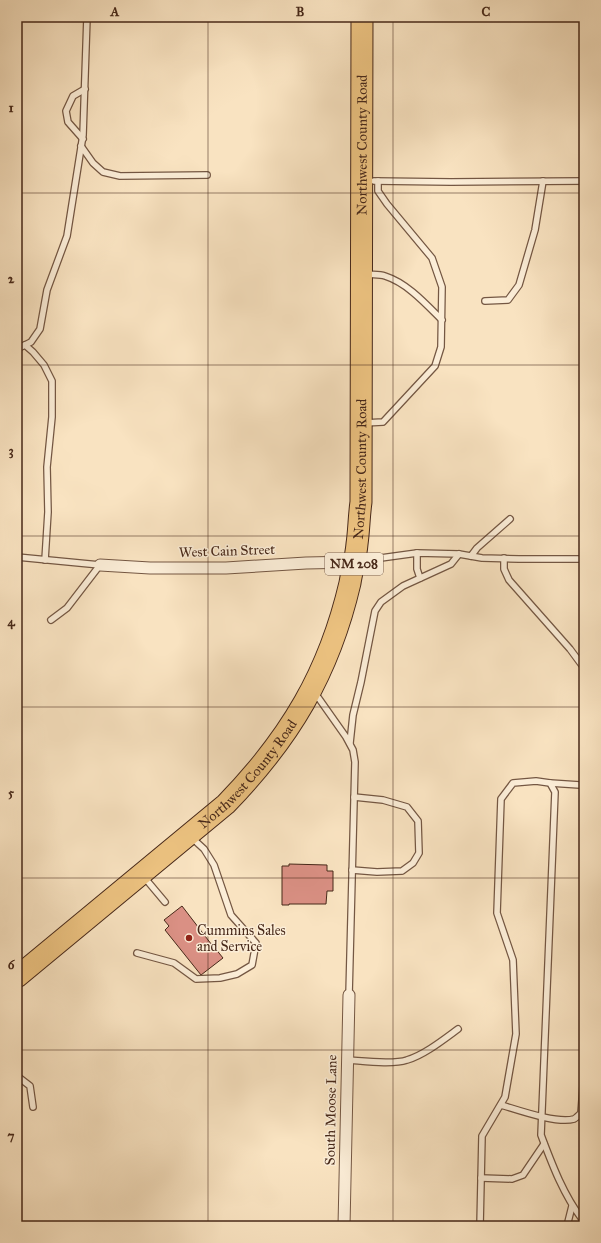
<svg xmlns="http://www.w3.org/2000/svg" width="601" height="1243" font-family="'IM FELL Great Primer',serif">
<rect width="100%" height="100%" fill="#f9e3c1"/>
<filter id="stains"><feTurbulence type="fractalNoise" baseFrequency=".005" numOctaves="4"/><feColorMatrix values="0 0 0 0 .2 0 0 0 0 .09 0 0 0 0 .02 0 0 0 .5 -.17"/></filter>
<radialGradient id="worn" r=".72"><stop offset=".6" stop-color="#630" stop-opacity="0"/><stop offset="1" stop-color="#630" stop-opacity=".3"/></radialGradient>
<g fill="#da9084" stroke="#472819">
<path d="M289 864 327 865V871H333V891H327L326 904H289V905H282V866H289Z"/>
<path d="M182 906 215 949V948L223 958 201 975 165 930 169 926 164 920Z"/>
</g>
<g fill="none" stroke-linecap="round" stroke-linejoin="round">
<defs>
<g id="lane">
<path d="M83 139 68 122 66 111 73 96 85 89"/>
<path d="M81 146 93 163 103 172 120 176 207 175"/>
<path d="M374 181 451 182 584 181"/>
<path d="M366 274C372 275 379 274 385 276 407 283 425 303 442 320"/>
<path d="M485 301 508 300 519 285 535 230 543 181"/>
<path d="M25 345 33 352 44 365 52 381V417L47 467 48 512 45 560"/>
<path d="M17 349 31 342 40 329 47 290 67 236 83 135 87 17"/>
<path d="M364 423 383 422 435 366 441 347 442 287 432 258 387 204 378 191V181"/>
<path d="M417 553V569L420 578"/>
<path d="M471 556 477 548 510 519"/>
<path d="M17 557 100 565"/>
<path d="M504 558V569L509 580 570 649 584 668"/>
<path d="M359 561 417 553 459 554 482 558 519 559H584"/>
<path d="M51 620 67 608 100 565"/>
<path d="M315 693 346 737 353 750 355 762 349 995"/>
<path d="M350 743 353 715 361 682 375 611 381 602 403 586 451 564 459 554"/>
<path d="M550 783 580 785 584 787"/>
<path d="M352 870 377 872 402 871 413 863 419 853 418 821 407 807 383 800 354 797"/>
<path d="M144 877 165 902"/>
<path d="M137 953 174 963 196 979 220 978 237 974 252 965 256 943 231 915 214 865 204 849 192 838"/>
<path d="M347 1060C363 1061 392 1065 407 1060 424 1055 443 1040 458 1029"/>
<path d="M17 1076 30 1086 33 1107"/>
<path d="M501 1105C518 1110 557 1124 574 1119 576 1118 579 1115 581 1113L584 1073"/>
<path d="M481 1178 512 1179 523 1175 544 1144"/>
<path d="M480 1226 482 1136 505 1097 516 1034 513 960 497 913 501 799 513 783 536 781 550 783 555 792 541 1135C552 1164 563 1194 582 1219L584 1220"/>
<path d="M567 1226 572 1206"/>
</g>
<g id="street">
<path d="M100 565 150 568H226L306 563 354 562"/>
<path d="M344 1226 349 995"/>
</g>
<g id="highway">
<path id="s1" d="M17 977 226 804C290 738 329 673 350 583 352 570 356 557 357 544 359 530 359 516 361 502L362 17"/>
</g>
</defs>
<use href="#lane" stroke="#745743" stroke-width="8"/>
<use href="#street" stroke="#745743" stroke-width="13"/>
<use href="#highway" stroke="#472819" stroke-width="23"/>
<use href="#lane" stroke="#fbedd7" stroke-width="5.5"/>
<use href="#street" stroke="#fbedd7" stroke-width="11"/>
<use href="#highway" stroke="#ecc280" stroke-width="21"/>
</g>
<path fill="none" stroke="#472819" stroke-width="1" stroke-opacity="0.55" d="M208 17V1226M393 17V1226M17 193H584M17 365H584M17 536H584M17 707H584M17 878H584M17 1050H584"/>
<circle fill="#8f2418" stroke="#fbedd7" stroke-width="1.5" cx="189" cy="938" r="4"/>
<g text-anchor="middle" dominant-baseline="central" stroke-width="3" stroke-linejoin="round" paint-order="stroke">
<rect fill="#fbedd7" stroke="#7d6352" stroke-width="1" x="325" y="553" width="58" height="22" rx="3"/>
<g font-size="13" font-weight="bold" fill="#472819">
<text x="354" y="564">NM 208</text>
</g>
<g font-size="14" fill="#472819" stroke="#fbedd7">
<text stroke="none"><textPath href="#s1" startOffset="967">Northwest County Road</textPath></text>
<text stroke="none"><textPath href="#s1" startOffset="643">Northwest County Road</textPath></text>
<text transform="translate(227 551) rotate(-2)">West Cain Street</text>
<text stroke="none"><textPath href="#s1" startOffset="308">Northwest County Road</textPath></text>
<text transform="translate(331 1110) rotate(-89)">South Moose Lane</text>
</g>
<g font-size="14" fill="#472819" stroke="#fbedd7" text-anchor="start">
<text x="197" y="930">Cummins Sales<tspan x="197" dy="16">and Service</tspan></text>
</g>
</g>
<rect width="601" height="1243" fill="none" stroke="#f9e3c1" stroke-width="44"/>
<rect x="22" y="22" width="557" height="1199" fill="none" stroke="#472819" stroke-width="1.5"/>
<g font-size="13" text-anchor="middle" font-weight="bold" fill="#472819">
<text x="115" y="16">A</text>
<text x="300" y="16">B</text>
<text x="486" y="16">C</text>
<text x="11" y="112">1</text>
<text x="11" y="283">2</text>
<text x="11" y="455">3</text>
<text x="11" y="626">4</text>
<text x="11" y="797">5</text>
<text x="11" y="969">6</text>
<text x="11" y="1140">7</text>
</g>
<rect width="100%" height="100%" filter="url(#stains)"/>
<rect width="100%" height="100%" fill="url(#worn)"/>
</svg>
